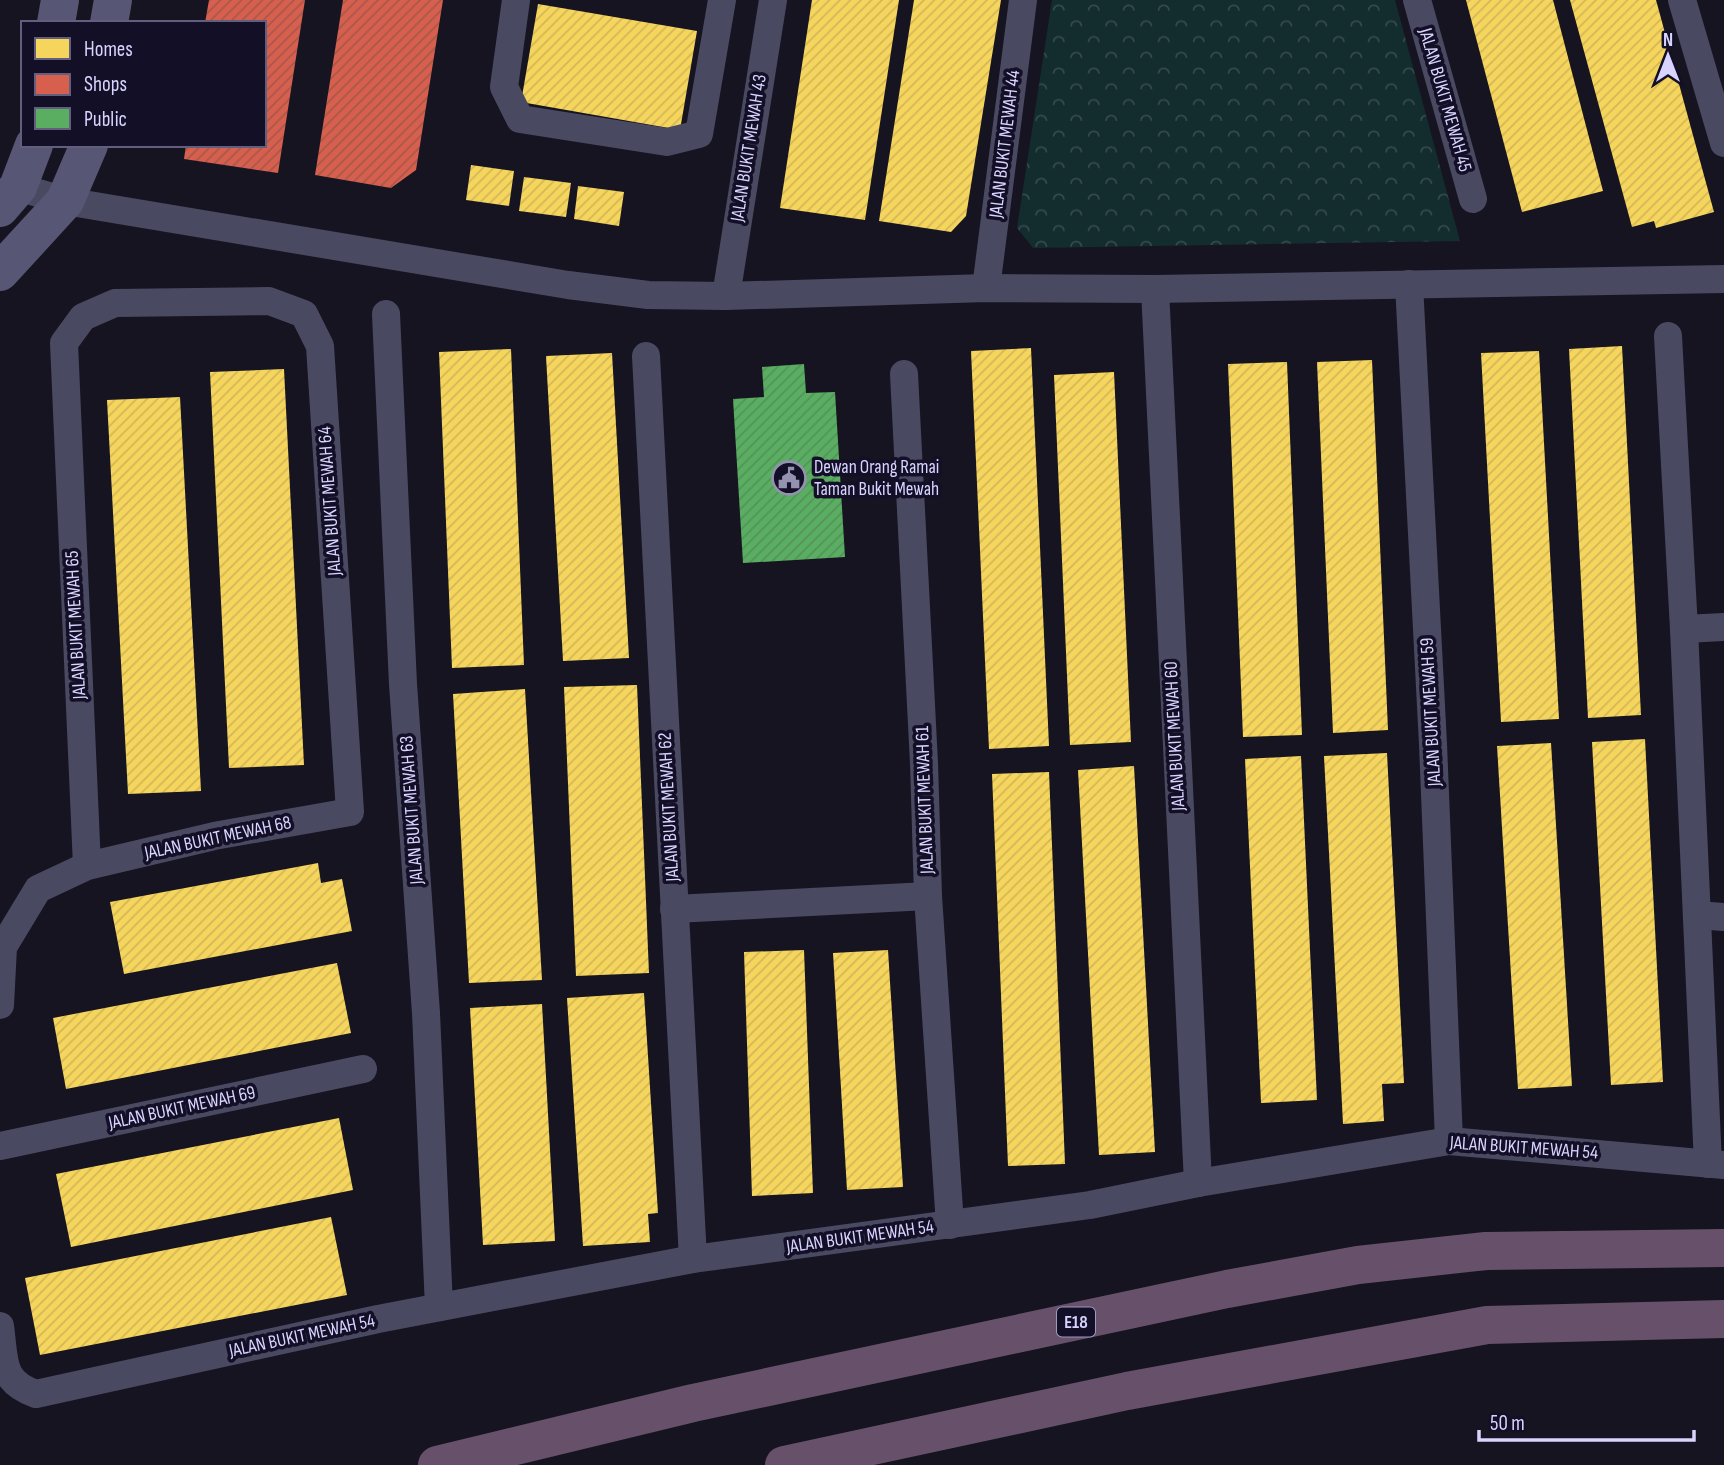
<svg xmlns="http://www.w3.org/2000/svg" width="1724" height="1465" font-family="'Sofia Sans Condensed',sans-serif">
<defs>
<pattern id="park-crowns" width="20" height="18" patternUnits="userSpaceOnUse" patternTransform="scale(1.75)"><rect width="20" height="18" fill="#132c2d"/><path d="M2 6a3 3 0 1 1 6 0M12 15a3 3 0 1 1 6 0" fill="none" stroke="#354a4c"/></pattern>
<pattern id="homes-hatch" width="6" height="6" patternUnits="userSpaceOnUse" patternTransform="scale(1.75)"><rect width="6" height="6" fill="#f6d55c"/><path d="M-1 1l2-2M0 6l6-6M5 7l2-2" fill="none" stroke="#d2b759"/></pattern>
<pattern id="shops-hatch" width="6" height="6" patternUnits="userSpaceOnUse" patternTransform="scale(1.75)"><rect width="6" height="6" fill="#d6604d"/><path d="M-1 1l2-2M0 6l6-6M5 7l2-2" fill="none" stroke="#a9564d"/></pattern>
<pattern id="public-hatch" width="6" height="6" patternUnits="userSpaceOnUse" patternTransform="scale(1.75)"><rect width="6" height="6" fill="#5aae61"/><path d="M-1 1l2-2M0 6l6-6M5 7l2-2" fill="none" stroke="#54925c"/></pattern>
</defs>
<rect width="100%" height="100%" fill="#161421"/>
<path fill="url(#park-crowns)" d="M1052 0H1395L1460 241 1033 248 1017 228Z"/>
<g fill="url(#homes-hatch)">
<path d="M812 0H899L865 220 780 208Z"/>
<path d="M914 0H1001L966 216 951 232 879 221Z"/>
<path d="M1466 0H1553L1603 191 1522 212Z"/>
<path d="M1570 0H1656L1714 212 1656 228 1654 221 1632 227Z"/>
<path d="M538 4 697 31 680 130 521 102Z"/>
<path d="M471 165 514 171 509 206 466 200Z"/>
<path d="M524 177 571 183 566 217 519 211Z"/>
<path d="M578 186 624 192 619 226 574 219Z"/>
<path d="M1622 346 1641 715 1588 718 1569 349Z"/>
<path d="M1031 348 1049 746 989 749 971 351Z"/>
<path d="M511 349 524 665 452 668 439 352Z"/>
<path d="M1539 351 1559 719 1501 722 1481 353Z"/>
<path d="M612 353 629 658 563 661 546 356Z"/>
<path d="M1372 360 1388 730 1333 733 1317 362Z"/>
<path d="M1287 362 1302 735 1243 737 1228 364Z"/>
<path d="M284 369 304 765 229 768 210 372Z"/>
<path d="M1114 372 1131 742 1070 745 1054 375Z"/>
<path d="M180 397 201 791 128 794 107 400Z"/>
<path d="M637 685 649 973 576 976 564 687Z"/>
<path d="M525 689 542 980 469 983 453 694Z"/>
<path d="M1645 739 1663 1082 1611 1085 1592 742Z"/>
<path d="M1551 743 1572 1086 1518 1089 1497 746Z"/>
<path d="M1387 753 1404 1083 1382 1084 1384 1121 1343 1124 1324 756Z"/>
<path d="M1301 756 1317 1100 1261 1103 1245 759Z"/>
<path d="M1134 766 1155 1152 1099 1155 1078 770Z"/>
<path d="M1049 772 1065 1164 1008 1166 992 774Z"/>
<path d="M318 863 321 883 342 879 352 931 124 974 110 902Z"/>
<path d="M804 950 813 1193 752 1196 744 952Z"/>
<path d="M888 950 903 1187 847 1190 833 953Z"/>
<path d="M337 963 351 1033 66 1089 53 1018Z"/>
<path d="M644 993 658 1213 648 1214 650 1242 583 1246 567 998Z"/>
<path d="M542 1004 555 1241 483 1245 470 1008Z"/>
<path d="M339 1118 353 1190 71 1247 56 1174Z"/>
<path d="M331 1217 347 1295 40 1355 25 1278Z"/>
</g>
<g fill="url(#shops-hatch)">
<path d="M209 0H305L278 173 184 159 186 145H264V23H205Z"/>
<path d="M343 0H443L416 170 391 188 315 175Z"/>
</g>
<path fill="url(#public-hatch)" d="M804 364 806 393 835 392 845 557 743 563 733 399 764 397 762 367Z"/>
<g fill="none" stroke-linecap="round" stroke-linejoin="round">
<g stroke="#4a4962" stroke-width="28">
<path d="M516 0 504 87 520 119 667 142 699 134 722 0"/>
<path d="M1417 0 1473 199"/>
<path d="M1682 0 1724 143"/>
<path d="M18 187 65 201 568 285 648 295 726 296 986 288 1155 289 1724 279"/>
<path d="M1409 284 1433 744 1449 1141"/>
<path d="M986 288 1023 0"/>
<path d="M1155 289 1198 1183"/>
<path d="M726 296 773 0"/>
<path d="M386 314 403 684 426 1013 439 1307"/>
<path d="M1668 336 1684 629 1708 1164"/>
<path d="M646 356 693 1259"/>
<path d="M904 374 924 763 928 896 950 1225"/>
<path d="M1684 629 1724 627"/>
<path d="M674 909 928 896"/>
<path d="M1697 915 1724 917"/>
<path d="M0 1005 3 947 38 889 87 866 214 836 350 812 320 346 304 314 269 301 115 303 83 317 64 343 87 866"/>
<path d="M0 1146 363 1069"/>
<path d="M0 1326C5 1362 0 1381 36 1394L378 1319 693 1259 1090 1205 1198 1183 1449 1141 1724 1165"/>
</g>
<g stroke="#575674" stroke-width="38">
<path d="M56 23 60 0"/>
<path d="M109 23 113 0"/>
<path d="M0 208 18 187 34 145"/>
<path d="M0 272 65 201 89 145"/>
</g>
<g stroke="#67516a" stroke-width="38">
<path d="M437 1465 693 1403 1227 1289 1358 1265 1486 1251 1724 1248"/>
<path d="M784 1465 1127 1391 1487 1325 1724 1319"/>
</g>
</g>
<defs>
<symbol id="civic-ring" viewBox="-11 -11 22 22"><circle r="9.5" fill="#130f26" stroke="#9591b1" stroke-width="1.5"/><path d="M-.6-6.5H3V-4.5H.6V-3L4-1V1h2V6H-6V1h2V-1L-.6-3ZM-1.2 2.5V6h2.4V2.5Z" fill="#9591b1"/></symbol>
</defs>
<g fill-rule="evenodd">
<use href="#civic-ring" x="770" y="459" width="38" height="38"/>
</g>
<g text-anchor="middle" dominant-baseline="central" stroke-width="7" stroke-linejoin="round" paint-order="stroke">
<rect fill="#130f26" stroke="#9e99be" stroke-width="2" x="1057" y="1307.5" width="38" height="29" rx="5"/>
<g font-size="18" font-weight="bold" fill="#d9d4ff">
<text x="1076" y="1322">E18</text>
</g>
<g font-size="19" fill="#d9d4ff" stroke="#130f26">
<text transform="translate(1445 100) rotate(74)">JALAN BUKIT MEWAH 45</text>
<text transform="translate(1005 144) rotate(-83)">JALAN BUKIT MEWAH 44</text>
<text transform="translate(749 148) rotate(-81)">JALAN BUKIT MEWAH 43</text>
<text transform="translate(330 501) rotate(-94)">JALAN BUKIT MEWAH 64</text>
<text transform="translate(76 625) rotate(-93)">JALAN BUKIT MEWAH 65</text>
<text transform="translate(1431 712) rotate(-93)">JALAN BUKIT MEWAH 59</text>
<text transform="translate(1175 736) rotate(-93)">JALAN BUKIT MEWAH 60</text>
<text transform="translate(925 800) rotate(-92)">JALAN BUKIT MEWAH 61</text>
<text transform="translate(669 807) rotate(-93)">JALAN BUKIT MEWAH 62</text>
<text transform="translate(412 810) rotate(-94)">JALAN BUKIT MEWAH 63</text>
<text transform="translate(218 838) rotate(-12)">JALAN BUKIT MEWAH 68</text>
<text transform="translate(182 1108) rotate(-12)">JALAN BUKIT MEWAH 69</text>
<text transform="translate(1524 1148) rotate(4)">JALAN BUKIT MEWAH 54</text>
<text transform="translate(860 1237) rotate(-8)">JALAN BUKIT MEWAH 54</text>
<text transform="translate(302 1336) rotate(-12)">JALAN BUKIT MEWAH 54</text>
</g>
<g font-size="19" fill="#d9d4ff" stroke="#130f26" text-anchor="start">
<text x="814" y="467">Dewan Orang Ramai<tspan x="814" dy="22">Taman Bukit Mewah</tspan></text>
</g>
</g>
<rect x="21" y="21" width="245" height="126" fill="#130f26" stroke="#625e7d" stroke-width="2"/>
<rect x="35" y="38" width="35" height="21" fill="#f6d55c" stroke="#625e7d" stroke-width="2"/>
<text x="84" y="56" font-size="21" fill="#d9d4ff">Homes</text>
<rect x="35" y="74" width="35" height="21" fill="#d6604d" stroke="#625e7d" stroke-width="2"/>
<text x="84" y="91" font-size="21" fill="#d9d4ff">Shops</text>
<rect x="35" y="108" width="35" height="21" fill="#5aae61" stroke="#625e7d" stroke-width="2"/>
<text x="84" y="126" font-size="21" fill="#d9d4ff">Public</text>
<g transform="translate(1668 56)" stroke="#130f26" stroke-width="5" paint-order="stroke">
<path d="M0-5L12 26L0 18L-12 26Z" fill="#d9d4ff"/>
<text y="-10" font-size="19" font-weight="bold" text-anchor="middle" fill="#d9d4ff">N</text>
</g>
<path d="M1479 1430v10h215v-10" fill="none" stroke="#d9d4ff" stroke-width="3.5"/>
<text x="1490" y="1430" font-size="21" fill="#d9d4ff" stroke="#130f26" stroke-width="5" paint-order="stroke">50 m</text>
</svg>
